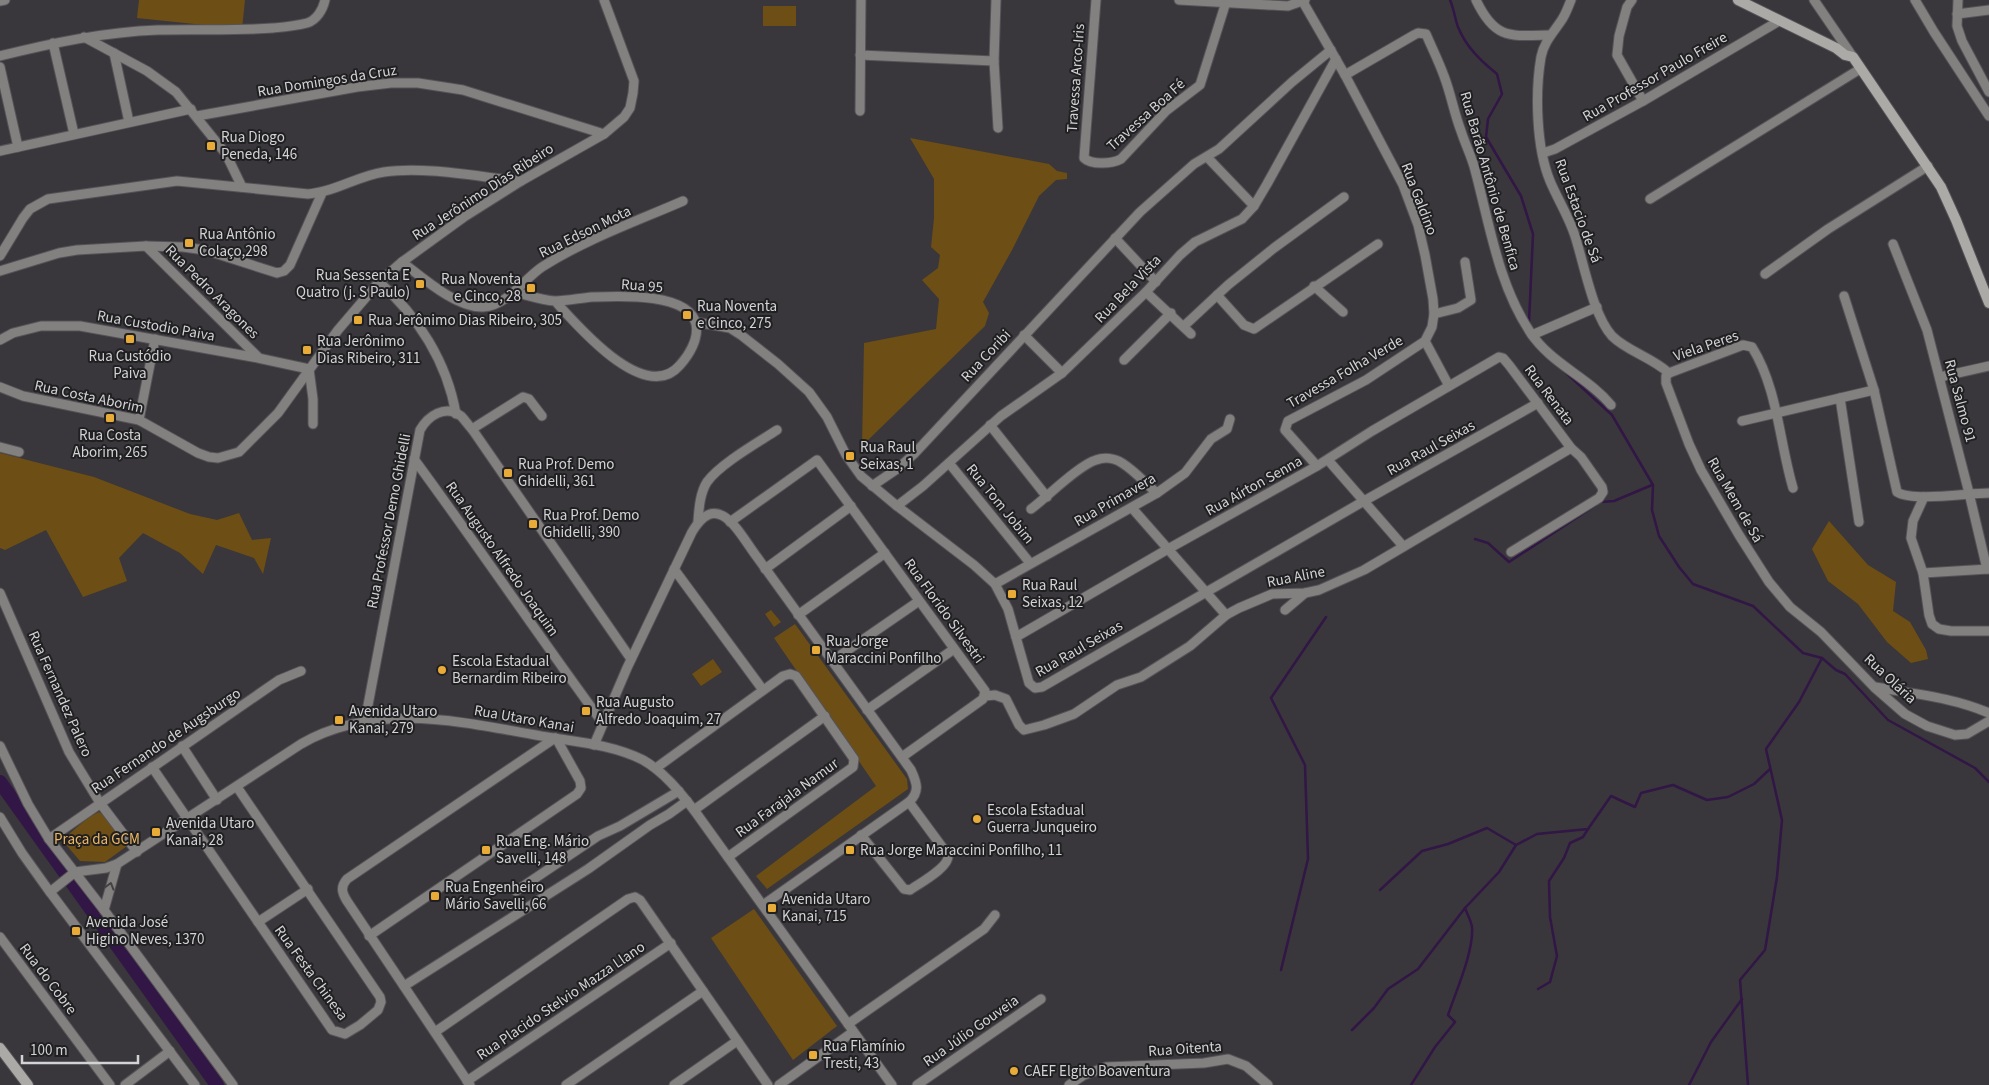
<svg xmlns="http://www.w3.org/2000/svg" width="1989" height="1085" font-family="'Source Sans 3',sans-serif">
<rect width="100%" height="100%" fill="#39373b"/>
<g fill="#6d4e15">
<path d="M139 0H245L242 29 137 18Z"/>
<rect x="763" y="6" width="33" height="20"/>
<path d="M910 138 1049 164 1057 171 1067 173V179L1056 180 1039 196 1012 250 983 302 989 313 985 326 862 446 864 343 936 329 939 299 922 280 938 268 940 255 931 247 934 218V179Z"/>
<path d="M0 453 94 477 190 514 217 520 239 513 252 540 271 538 263 574 254 558 216 545 203 574 180 553 143 533 119 558 127 581 83 597 46 530 5 550 0 548Z"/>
<path d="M1829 521 1868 565 1896 582 1893 611 1910 622 1926 650 1928 659 1911 663 1887 642 1858 604 1828 581 1812 549Z"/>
<path d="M771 610 781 622 774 627 765 614Z"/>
<path d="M795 624 907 779 908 789 767 889 756 876 876 786 774 638Z"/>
<path d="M713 659 722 672 701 686 692 674Z"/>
<path d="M99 812 104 816 127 846 105 862 80 861 62 840 89 817Z"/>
<path d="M754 909 837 1026 793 1060 711 938Z"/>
</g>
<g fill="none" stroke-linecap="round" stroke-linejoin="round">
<g stroke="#311646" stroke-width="2.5">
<path d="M1450 0C1454 9 1455 19 1458 27 1466 47 1481 61 1497 74L1502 94 1488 119 1486 137 1521 196 1533 234 1529 322"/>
<path d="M1564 371 1612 415 1653 485 1652 510 1659 536 1679 567 1693 584 1753 606 1803 653 1822 658 1836 670 1845 674 1888 720 1975 768 1989 782"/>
<path d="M1601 502 1614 501 1652 485"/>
<path d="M1475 539 1488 543 1509 562 1596 505"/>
<path d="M1380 890 1422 851 1448 844 1487 828 1516 845"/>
<path d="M1281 970 1308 859 1305 765 1271 698 1326 617"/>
<path d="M1538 989 1550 982 1557 956 1550 917 1549 881 1564 858 1570 843 1583 837 1588 829"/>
<path d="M1352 1030 1374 1008 1388 989 1418 969 1465 908 1499 872 1516 845 1537 834 1588 829 1611 796 1635 807 1641 793 1673 785 1707 800 1728 797 1754 784 1770 769"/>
<path d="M1411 1085 1435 1047 1455 1022 1448 1015C1456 991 1474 951 1472 927 1471 920 1467 914 1465 908"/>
<path d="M1689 1085 1711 1042 1742 999"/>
<path d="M1748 1085 1740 980 1765 950 1777 877 1782 820 1766 749 1799 702 1822 658"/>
</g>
<path stroke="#311646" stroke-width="14" d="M0 782 217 1085"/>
<defs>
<g id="street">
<path d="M996 0 994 61 998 128"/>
<path d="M1096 0 1084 158C1091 165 1112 164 1121 159L1166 111 1200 85 1226 2"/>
<path d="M1179 0 1288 6 1305 0"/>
<path d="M1476 0C1495 40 1510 36 1550 35"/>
<path d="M1571 0C1568 7 1566 14 1561 21 1553 33 1544 42 1541 57 1535 92 1536 147 1550 181 1558 200 1569 217 1575 236 1584 264 1593 315 1612 336 1627 351 1651 357 1669 373"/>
<path d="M1632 0 1627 7 1619 36 1617 55 1643 101"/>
<path d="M1814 0 1853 57"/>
<path d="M1915 0 1934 32 1989 116"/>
<path d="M1958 0 1957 26 1962 41 1989 92"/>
<path d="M0 1 5 0"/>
<path d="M1303 2 1345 75 1403 185 1418 225 1425 255 1433 299 1434 314 1432 327 1425 341 1366 380 1288 421 1285 430 1317 466"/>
<path d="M1957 14 1989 10"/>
<path d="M84 37 147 71 176 92 226 154 242 187"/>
<path d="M53 43 74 134"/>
<path d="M114 53 129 122"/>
<path d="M860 55 994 61"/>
<path d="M0 56C52 43 104 32 158 30 197 29 235 31 273 28 284 27 296 26 307 23 317 20 323 9 325 0"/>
<path d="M0 67 18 147"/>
<path d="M1345 75 1414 35 1418 33 1426 34C1432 48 1439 62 1444 76 1451 94 1454 113 1461 131 1465 144 1472 157 1475 170 1490 226 1498 283 1530 332 1551 364 1588 377 1611 405"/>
<path d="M860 111 861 0"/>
<path d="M197 116 357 87 391 83H418L463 90 604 134"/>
<path d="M0 151 191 109"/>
<path d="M1543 153 1555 149 1643 101 1779 21"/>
<path d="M1207 157 1254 206"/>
<path d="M1650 199 1860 69"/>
<path d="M1115 238 1156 282"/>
<path d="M1893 244 1927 330 1969 493 1987 569"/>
<path d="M146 246 258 357"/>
<path d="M0 256 23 218 30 209 48 199 177 181 308 194C335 192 357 176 384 172 426 166 478 177 521 181"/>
<path d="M402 262C422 277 456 308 483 307 507 306 524 279 542 267 584 240 637 221 683 201"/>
<path d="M0 271 59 253 77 250 146 246 183 247 205 250 277 273 284 271 290 265 322 193"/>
<path d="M1765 274 1828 229 1928 166"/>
<path d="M379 282C418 316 447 362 456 414"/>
<path d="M1314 286 1343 312"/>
<path d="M514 292C527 295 541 300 555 301 567 301 580 298 592 297 618 296 689 292 696 324 699 339 689 355 680 365 645 406 577 325 555 301"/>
<path d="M1146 292 1191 334"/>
<path d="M1217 295 1244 325 1254 329 1378 244"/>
<path d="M1844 296 1874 390 1897 492C1912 502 1968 493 1989 493"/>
<path d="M1434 314 1458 308 1471 300 1465 262"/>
<path d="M696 322 730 328 741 335 778 364 809 392 827 417 846 455 861 476 897 506 974 565 995 584 1008 609 1029 683 1035 688 1042 687 1364 501 1538 403"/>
<path d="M1184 326 1228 285 1274 248 1344 197"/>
<path d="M1024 335 1062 373"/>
<path d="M1532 335 1597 307"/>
<path d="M0 340 13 333 41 326H80L258 358 309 369 313 399V424"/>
<path d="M1425 341 1449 386"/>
<path d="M1124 360 1171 313"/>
<path d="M1669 373 1666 376V383L1689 444 1701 470 1739 535 1769 582 1790 607 1821 632 1874 687 1905 714 1927 726 1955 735 1967 734 1989 721"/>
<path d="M1669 373 1743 345 1752 347C1778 389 1779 441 1793 488"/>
<path d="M1940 377 1989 366"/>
<path d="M0 387 23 396 139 420 198 453 209 457 218 458 239 452 278 413 338 330 379 282 402 262 464 217 521 181 604 134 624 117 630 108 633 93 634 81 604 0"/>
<path d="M1840 398 1859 522"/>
<path d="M139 420 155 339"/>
<path d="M1742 421 1874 390"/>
<path d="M990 425 1047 497"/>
<path d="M472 429 523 397 529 399 542 416"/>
<path d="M0 447 19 452"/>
<path d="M414 459C478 546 538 635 602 722"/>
<path d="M1328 460 1403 546"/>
<path d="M949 463 1030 563"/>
<path d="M872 486 897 469 914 454 1140 212 1194 164 1219 149 1292 82 1331 50"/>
<path d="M1924 497 1913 521 1911 538 1923 573 1929 615 1932 624 1939 629 1951 631H1989"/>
<path d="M897 506 923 486 1001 416 1062 373 1146 292 1180 255 1195 242 1242 219 1254 206 1267 184 1336 59"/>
<path d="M1132 508 1226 615"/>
<path d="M1031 509C1047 497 1079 465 1096 460 1104 457 1114 458 1122 463 1135 471 1146 484 1157 493"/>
<path d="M698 521C699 508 700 493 707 482 720 464 757 443 777 430"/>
<path d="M730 522 817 460 985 691 983 699 902 757"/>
<path d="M674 569 763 690"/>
<path d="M765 569 851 506"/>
<path d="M1923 573 1989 569"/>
<path d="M995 584 1157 493 1185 473 1211 439 1227 429 1230 419"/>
<path d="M0 593 69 752 100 803 137 852"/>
<path d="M1285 610 1305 593"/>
<path d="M798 615 885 553"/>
<path d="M1016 637 1168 549 1317 466 1372 431 1499 357 1503 358 1509 365 1571 448 1581 457 1602 487 1603 492 1599 498 1511 552"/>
<path d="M832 661 919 601"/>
<path d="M1875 687C1914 694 1952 697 1989 713"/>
<path d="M985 696 995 695 1006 699 1019 725 1024 730 1044 725 1074 714 1117 685 1141 677 1190 646 1226 615 1239 608 1272 594 1305 593 1319 590 1364 570 1571 448"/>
<path d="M867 710 954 649"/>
<path d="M365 721 420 430C428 416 445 404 461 416 465 420 468 425 472 429L631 659"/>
<path d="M594 745 627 668 692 532C718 488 739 533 757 557L911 770C917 783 920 792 909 802L763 905"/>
<path d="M0 746 28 804 49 839 104 910 233 1085"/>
<path d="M182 746 217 800"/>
<path d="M152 767 332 1030 345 1034 360 1025 378 1010 381 1002 380 997 237 787"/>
<path d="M656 768 783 676 790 674 796 676 854 759 853 767 728 857"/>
<path d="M694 810 825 716"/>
<path d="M0 817 22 853 47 888 195 1085"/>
<path d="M861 835 904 889 910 890C920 883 950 867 948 855L909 802"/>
<path d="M49 839 279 680 301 671"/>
<path d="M516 891 598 836 620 826 679 791"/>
<path d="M50 892 75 872 106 868 117 864 301 744C378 700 465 723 547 737 578 742 614 745 643 760 664 772 679 791 694 810L892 1085"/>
<path d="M104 910 117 864"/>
<path d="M258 922 308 889"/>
<path d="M369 936 577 794 581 788 580 781 556 738"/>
<path d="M0 937 110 1085"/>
<path d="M404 986 588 869 650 825 669 814 687 801"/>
<path d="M848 1024 984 929 995 915"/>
<path d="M435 1032 628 899 635 897 640 900 768 1085"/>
<path d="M467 1081 671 943"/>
<path d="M125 1085 170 1051"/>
<path d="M470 1085 347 901C342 893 340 887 347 879L555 738"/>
<path d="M566 1085 703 991"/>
<path d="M674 1085 737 1041"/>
<path d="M779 1085 853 1032"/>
<path d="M917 1085 1041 999"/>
<path d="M1069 1085 1084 1075 1106 1067 1204 1063 1228 1059 1246 1066 1268 1085"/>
</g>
<g id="secondary">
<path d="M1738 0 1836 48 1845 55 1853 57 1941 187 1956 220 1989 303"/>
<path d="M0 1048 28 1085"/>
</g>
</defs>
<use href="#street" stroke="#555357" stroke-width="11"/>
<use href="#secondary" stroke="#555357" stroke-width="12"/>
<use href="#street" stroke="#83817f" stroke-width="9"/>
<use href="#secondary" stroke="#acaaa7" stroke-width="10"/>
</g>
<defs><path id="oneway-chevron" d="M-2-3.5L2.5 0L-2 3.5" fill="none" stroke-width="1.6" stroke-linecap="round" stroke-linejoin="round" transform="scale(1.25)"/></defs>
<use stroke="#434142" href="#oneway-chevron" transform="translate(110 886) rotate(-74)"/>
<g fill="#e9ab38" stroke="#201f21" stroke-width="2">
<rect x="206" y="141" width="10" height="10" rx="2.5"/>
<rect x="184" y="238" width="10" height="10" rx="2.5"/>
<rect x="415" y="279" width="10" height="10" rx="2.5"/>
<rect x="526" y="283" width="10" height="10" rx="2.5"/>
<rect x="682" y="310" width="10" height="10" rx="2.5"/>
<rect x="353" y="315" width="10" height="10" rx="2.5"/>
<rect x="125" y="334" width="10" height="10" rx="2.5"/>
<rect x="302" y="345" width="10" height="10" rx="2.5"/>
<rect x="105" y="413" width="10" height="10" rx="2.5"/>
<rect x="845" y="451" width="10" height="10" rx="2.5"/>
<rect x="503" y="468" width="10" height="10" rx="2.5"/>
<rect x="528" y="519" width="10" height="10" rx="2.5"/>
<rect x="1007" y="589" width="10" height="10" rx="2.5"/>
<rect x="811" y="645" width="10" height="10" rx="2.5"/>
<circle cx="442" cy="670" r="5"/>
<rect x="581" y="706" width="10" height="10" rx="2.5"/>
<rect x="334" y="715" width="10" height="10" rx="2.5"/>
<circle cx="977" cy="819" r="5"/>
<rect x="151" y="827" width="10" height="10" rx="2.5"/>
<rect x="481" y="845" width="10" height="10" rx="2.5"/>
<rect x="845" y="845" width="10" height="10" rx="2.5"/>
<rect x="430" y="891" width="10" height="10" rx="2.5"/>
<rect x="767" y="903" width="10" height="10" rx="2.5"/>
<rect x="71" y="926" width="10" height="10" rx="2.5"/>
<rect x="808" y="1050" width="10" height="10" rx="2.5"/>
<circle cx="1014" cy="1071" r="5"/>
</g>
<g text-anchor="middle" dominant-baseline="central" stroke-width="4" stroke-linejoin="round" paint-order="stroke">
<g font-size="15" fill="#d3d2d5" stroke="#201f21">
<text transform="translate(1655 77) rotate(-30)">Rua Professor Paulo Freire</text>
<text transform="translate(1076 78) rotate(-86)">Travessa Arco-Iris</text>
<text transform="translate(327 81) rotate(-9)">Rua Domingos da Cruz</text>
<text transform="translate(1146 115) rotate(-42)">Travessa Boa Fé</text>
<text transform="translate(1490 181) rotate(74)">Rua Barão Antônio de Benfica</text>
<text transform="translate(483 192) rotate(-33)">Rua Jerônimo Dias Ribeiro</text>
<text transform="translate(1419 199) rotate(69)">Rua Galdino</text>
<text transform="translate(1578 211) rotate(70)">Rua Estacio de Sá</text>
<text transform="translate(585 232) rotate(-26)">Rua Edson Mota</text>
<text transform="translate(642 286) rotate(4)">Rua 95</text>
<text transform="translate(1128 289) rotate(-46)">Rua Bela Vista</text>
<text transform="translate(212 292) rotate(45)">Rua Pedro Aragones</text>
<text transform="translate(156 326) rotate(10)">Rua Custodio Paiva</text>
<text transform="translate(1706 346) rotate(-19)">Viela Peres</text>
<text transform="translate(986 356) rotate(-47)">Rua Coribi</text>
<text transform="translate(1345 372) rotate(-30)">Travessa Folha Verde</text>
<text transform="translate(1549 395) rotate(53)">Rua Renata</text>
<text transform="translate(89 397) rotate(12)">Rua Costa Aborim</text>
<text transform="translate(1960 401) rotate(75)">Rua Salmo 91</text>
<text transform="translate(1431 448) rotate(-29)">Rua Raul Seixas</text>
<text transform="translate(1254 486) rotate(-29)">Rua Aírton Senna</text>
<text transform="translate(1115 500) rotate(-30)">Rua Primavera</text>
<text transform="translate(1735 500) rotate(60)">Rua Mem de Sá</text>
<text transform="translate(1000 504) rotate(51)">Rua Tom Jobim</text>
<text transform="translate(389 521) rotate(-79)">Rua Professor Demo Ghidelli</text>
<text transform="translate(502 559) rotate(55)">Rua Augusto Alfredo Joaquim</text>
<text transform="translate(1296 577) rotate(-11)">Rua Aline</text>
<text transform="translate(944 611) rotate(54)">Rua Florido Silvestri</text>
<text transform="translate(1079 649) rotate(-30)">Rua Raul Seixas</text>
<text transform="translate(1890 679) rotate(43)">Rua Olária</text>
<text transform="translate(60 694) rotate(66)">Rua Fernandez Palero</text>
<text transform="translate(524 719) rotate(10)">Rua Utaro Kanai</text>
<text transform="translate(166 741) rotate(-34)">Rua Fernando de Augsburgo</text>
<text transform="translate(787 798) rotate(-36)">Rua Farajala Namur</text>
<text transform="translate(311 973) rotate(54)">Rua Festa Chinesa</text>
<text transform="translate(48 979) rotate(53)">Rua do Cobre</text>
<text transform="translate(561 1001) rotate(-34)">Rua Placido Stelvio Mazza Llano</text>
<text transform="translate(971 1031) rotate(-35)">Rua Júlio Gouveia</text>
<text transform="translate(1185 1049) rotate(-4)">Rua Oitenta</text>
</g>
<g font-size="15" fill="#d3d2d5" stroke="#201f21" text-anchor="start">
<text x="221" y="137">Rua Diogo<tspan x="221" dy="17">Peneda, 146</tspan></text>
<text x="199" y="234">Rua Antônio<tspan x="199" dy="17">Colaço,298</tspan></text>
<text x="410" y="275" text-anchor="end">Rua Sessenta E<tspan x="410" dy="17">Quatro (j. S Paulo)</tspan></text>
<text x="521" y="279" text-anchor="end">Rua Noventa<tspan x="521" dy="17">e Cinco, 28</tspan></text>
<text x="697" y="306">Rua Noventa<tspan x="697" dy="17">e Cinco, 275</tspan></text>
<text x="368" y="320">Rua Jerônimo Dias Ribeiro, 305</text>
<text x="317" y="341">Rua Jerônimo<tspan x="317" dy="17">Dias Ribeiro, 311</tspan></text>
<text x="130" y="356" text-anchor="middle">Rua Custódio<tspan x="130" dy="17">Paiva</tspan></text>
<text x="110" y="435" text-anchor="middle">Rua Costa<tspan x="110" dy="17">Aborim, 265</tspan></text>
<text x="860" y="447">Rua Raul<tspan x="860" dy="17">Seixas, 1</tspan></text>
<text x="518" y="464">Rua Prof. Demo<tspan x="518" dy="17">Ghidelli, 361</tspan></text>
<text x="543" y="515">Rua Prof. Demo<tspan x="543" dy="17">Ghidelli, 390</tspan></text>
<text x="1022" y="585">Rua Raul<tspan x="1022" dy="17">Seixas, 12</tspan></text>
<text x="826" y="641">Rua Jorge<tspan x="826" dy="17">Maraccini Ponfilho</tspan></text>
<text x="452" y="661">Escola Estadual<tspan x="452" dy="17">Bernardim Ribeiro</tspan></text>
<text x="596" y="702">Rua Augusto<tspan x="596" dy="17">Alfredo Joaquim, 27</tspan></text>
<text x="349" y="711">Avenida Utaro<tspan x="349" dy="17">Kanai, 279</tspan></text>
<text x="987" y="810">Escola Estadual<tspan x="987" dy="17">Guerra Junqueiro</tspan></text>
<text x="166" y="823">Avenida Utaro<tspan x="166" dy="17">Kanai, 28</tspan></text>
<text x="496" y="841">Rua Eng. Mário<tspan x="496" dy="17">Savelli, 148</tspan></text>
<text x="860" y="850">Rua Jorge Maraccini Ponfilho, 11</text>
<text x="445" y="887">Rua Engenheiro<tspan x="445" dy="17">Mário Savelli, 66</tspan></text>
<text x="782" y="899">Avenida Utaro<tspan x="782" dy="17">Kanai, 715</tspan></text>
<text x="86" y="922">Avenida José<tspan x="86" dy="17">Higino Neves, 1370</tspan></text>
<text x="823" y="1046">Rua Flamínio<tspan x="823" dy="17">Tresti, 43</tspan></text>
<text x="1024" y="1071">CAEF Elgito Boaventura</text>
</g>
<g font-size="15" fill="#ecb864" stroke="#201f21">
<text x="97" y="839">Praça da GCM</text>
</g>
</g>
<path d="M22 1055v8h116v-8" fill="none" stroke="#d3d2d5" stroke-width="2.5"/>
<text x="30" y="1055" font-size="15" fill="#d3d2d5" stroke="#201f21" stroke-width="4" paint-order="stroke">100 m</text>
</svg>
